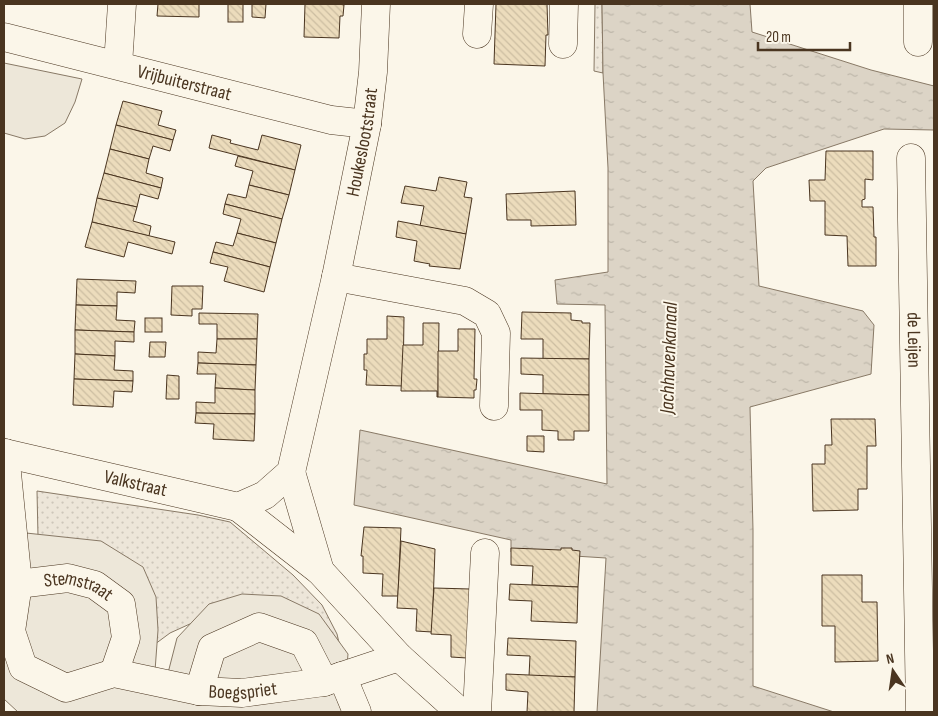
<svg xmlns="http://www.w3.org/2000/svg" width="938" height="716" font-family="'Sofia Sans Condensed',sans-serif">
<defs>
<pattern id="grass-dots" width="8" height="8" patternUnits="userSpaceOnUse" patternTransform="scale(1.25)"><rect width="8" height="8" fill="#ede6d9"/><path d="M2 2h.1M6 6h.1" fill="none" stroke="#cdc6ba" stroke-width="1.8" stroke-linecap="round"/></pattern>
<pattern id="water-ripples" width="26" height="14" patternUnits="userSpaceOnUse" patternTransform="scale(1.25)"><rect width="26" height="14" fill="#dcd4c6"/><path d="M2 4q2-2 4 0t4 0M15 11q2-2 4 0t4 0" fill="none" stroke="#beb7aa"/></pattern>
<pattern id="building-back-hatch" width="6" height="6" patternUnits="userSpaceOnUse" patternTransform="scale(1.25)"><rect width="6" height="6" fill="#ecdcbc"/><path d="M-1 5l2 2M0 0l6 6M5-1l2 2" fill="none" stroke="#ccbda1"/></pattern>
</defs>
<rect width="100%" height="100%" fill="#fbf6e9"/>
<g fill="url(#grass-dots)" stroke="#887966">
<path d="M595 4H602L603 73 594 71Z"/>
<path d="M37 491 198 515 230 522 293 575 322 605 337 634 341 651 214 613 170 633 143 653 38 536Z"/>
</g>
<g fill="#ede7d9" stroke="#887966">
<path d="M4 63 82 79 75 102 65 123 45 136 25 139 4 133Z"/>
<path d="M4 486 26 533 101 541 143 567 156 597 158 630 155 671 168 673 177 638 209 604 242 594 281 596 319 614 348 654 343 712H18L4 699Z"/>
</g>
<path fill="url(#water-ripples)" stroke="#887966" d="M602 4H750L752 32 871 70 934 86V130L884 129 766 168 753 181 759 286 863 311 874 325 871 374 750 407 753 530V686L834 712H597L606 558 511 552V540L354 505 360 430 607 484 605 305 557 304 555 280 608 272V168L603 73Z"/>
<g fill="url(#building-back-hatch)" stroke="#4a3520">
<path d="M158 4H199V17L157 16Z"/>
<rect x="228" y="4" width="15" height="18"/>
<path d="M252 4H266L265 18 252 17Z"/>
<path d="M305 4H340L344 5 343 16H340L339 38 304 37Z"/>
<path d="M496 4H547L548 35H546L545 66 494 64Z"/>
<path d="M123 101 162 111 158 125 176 130 173 140 116 125Z"/>
<path d="M116 125 173 140 170 151 153 146 149 159 110 149Z"/>
<path d="M212 135 231 140 230 143 258 150 262 135 301 145 295 170 209 148Z"/>
<path d="M110 149 149 159 146 173 163 178 161 188 104 173Z"/>
<path d="M826 151H873V180L865 179V199L862 200V207H873L874 237H876V266H848L847 236 825 235V201H810L809 180H825Z"/>
<path d="M238 156 295 170 289 195 249 185 253 171 235 166Z"/>
<path d="M104 173 161 188 158 199 140 194 137 207 97 198Z"/>
<path d="M439 177 467 182 464 197 472 198 466 234 420 226 424 206 401 203 405 186 436 191Z"/>
<path d="M249 185 289 195 282 219 225 204 228 194 246 198Z"/>
<path d="M575 191 576 225 531 226V220H507L506 194Z"/>
<path d="M97 198 137 207 133 221 151 226 149 236 92 222Z"/>
<path d="M225 204 282 219 276 243 237 233 241 219 223 214Z"/>
<path d="M398 221 466 234 460 269 429 266 430 264 414 261 417 241 396 237Z"/>
<path d="M92 222 175 242 172 254 128 242 124 257 85 247Z"/>
<path d="M237 233 276 243 270 267 213 252 216 242 233 246Z"/>
<path d="M213 252 270 267 264 292 224 281 228 267 210 263Z"/>
<path d="M77 279 136 281 135 293 117 292V306L76 305Z"/>
<path d="M172 286H203L202 309H192V316L171 315Z"/>
<path d="M76 305 117 306 116 320 135 321 134 332 75 330Z"/>
<path d="M522 312 571 313V320L582 321V323H590L589 359H543V339H521Z"/>
<path d="M199 313 258 314 257 339H217V324H199Z"/>
<path d="M387 316 404 317 403 386 366 385 367 370H364V354H367V339H387Z"/>
<rect x="145" y="318" width="17" height="14"/>
<path d="M423 323H439L438 397H437V391H401L403 345H423Z"/>
<path d="M458 329H475L474 379H477L476 390H474V398L438 397V351H458Z"/>
<path d="M75 330 134 332V342L115 341V356L75 354Z"/>
<path d="M217 339H257L256 365 198 363V352L216 353Z"/>
<path d="M150 342H166L165 357H149Z"/>
<path d="M75 354 115 356 114 370 133 371V381L74 379Z"/>
<path d="M521 358 589 359V395L543 394V375L521 374Z"/>
<path d="M198 363 256 365 255 390 215 388 216 374H197Z"/>
<path d="M167 375 179 376V399H166Z"/>
<path d="M74 379 133 381 132 392 114 391 113 407 73 405Z"/>
<path d="M215 388 255 390V414L196 413V402L215 403Z"/>
<path d="M520 393 589 395V431H574V440H558V431L542 430V410H520Z"/>
<path d="M196 413 255 414 254 441 213 439 214 424 195 423Z"/>
<path d="M831 419H875L876 446H867V489H858V510L813 511 812 464H825V445H832Z"/>
<path d="M527 436H544V452L527 451Z"/>
<path d="M364 527 401 528 398 596H382L383 574 363 573V556H361Z"/>
<path d="M401 541 435 549 432 632 416 631 417 609 397 608Z"/>
<path d="M511 548 561 550V548H572V550L580 551 578 587 532 585 533 566 511 565Z"/>
<path d="M822 575H862V602H877L878 661 835 662V626H822Z"/>
<path d="M510 584 578 587 577 623 531 621 532 601 509 600Z"/>
<path d="M434 588 470 589 467 658 451 657V635L431 634Z"/>
<path d="M508 638 576 641 575 677 529 676 530 656 507 655Z"/>
<path d="M506 674 575 677 574 712H527L528 692 506 690Z"/>
</g>
<g fill="none" stroke-linecap="round" stroke-linejoin="round">
<defs>
<g id="minor">
<path d="M918 4V42"/>
<path d="M477 34 479 4"/>
<path id="s1" d="M4 37 331 120 367 124"/>
<path d="M563 44 564 4"/>
<path d="M118 65 122 4"/>
<path id="s2" d="M911 158 920 712"/>
<path d="M336 277 465 301 487 314 496 333 494 406"/>
<path id="s3" d="M4 453 238 507 265 495 291 472 336 277 367 124 373 72 376 4"/>
<path id="s4" d="M5 453 18 584 11 631 23 667 66 688 114 673 199 691 242 693 324 682 399 657"/>
<path d="M291 472 320 571"/>
<path d="M238 507 320 571 399 657 460 712"/>
<path id="s5" d="M18 584 68 578 95 585 121 604 126 638 114 673"/>
<path d="M342 676 357 712"/>
<path d="M199 691 212 648 259 627 304 643 324 682"/>
<path d="M477 712 485 553"/>
</g>
</defs>
<use href="#minor" stroke="#4a3520" stroke-width="29"/>
<use href="#minor" stroke="#fbf6e9" stroke-width="28"/>
</g>
<g text-anchor="middle" dominant-baseline="central" stroke-width="4" stroke-linejoin="round" paint-order="stroke">
<g font-size="19" fill="#4a3520" stroke="#fbf6e9">
<text stroke="none"><textPath href="#s1" startOffset="186">Vrijbuiterstraat</textPath></text>
<text stroke="none"><textPath href="#s3" startOffset="642">Houkeslootstraat</textPath></text>
<text stroke="none"><textPath href="#s2" startOffset="182">de Leijen</textPath></text>
<text stroke="none"><textPath href="#s3" startOffset="135">Valkstraat</textPath></text>
<text stroke="none"><textPath href="#s5" startOffset="62">Stemstraat</textPath></text>
<text stroke="none"><textPath href="#s4" startOffset="446">Boegspriet</textPath></text>
</g>
<g font-size="20" font-style="italic" fill="#4a3520" stroke="#fbf6e9">
<text transform="translate(669 358) rotate(-88)">Jachhavenkanaal</text>
</g>
</g>
<rect width="938" height="716" fill="none" stroke="#4a3520" stroke-width="10"/>
<g transform="translate(893 671) rotate(347)" stroke="#fbf6e9" stroke-width="4" paint-order="stroke">
<path d="M0-4L9 19L0 12L-9 19Z" fill="#4a3520"/>
<text y="-8" font-size="14" font-weight="bold" text-anchor="middle" fill="#4a3520">N</text>
</g>
<path d="M758 42v8h92v-8" fill="none" stroke="#4a3520" stroke-width="2.5"/>
<text x="766" y="42" font-size="15" fill="#4a3520" stroke="#fbf6e9" stroke-width="4" paint-order="stroke">20 m</text>
</svg>
